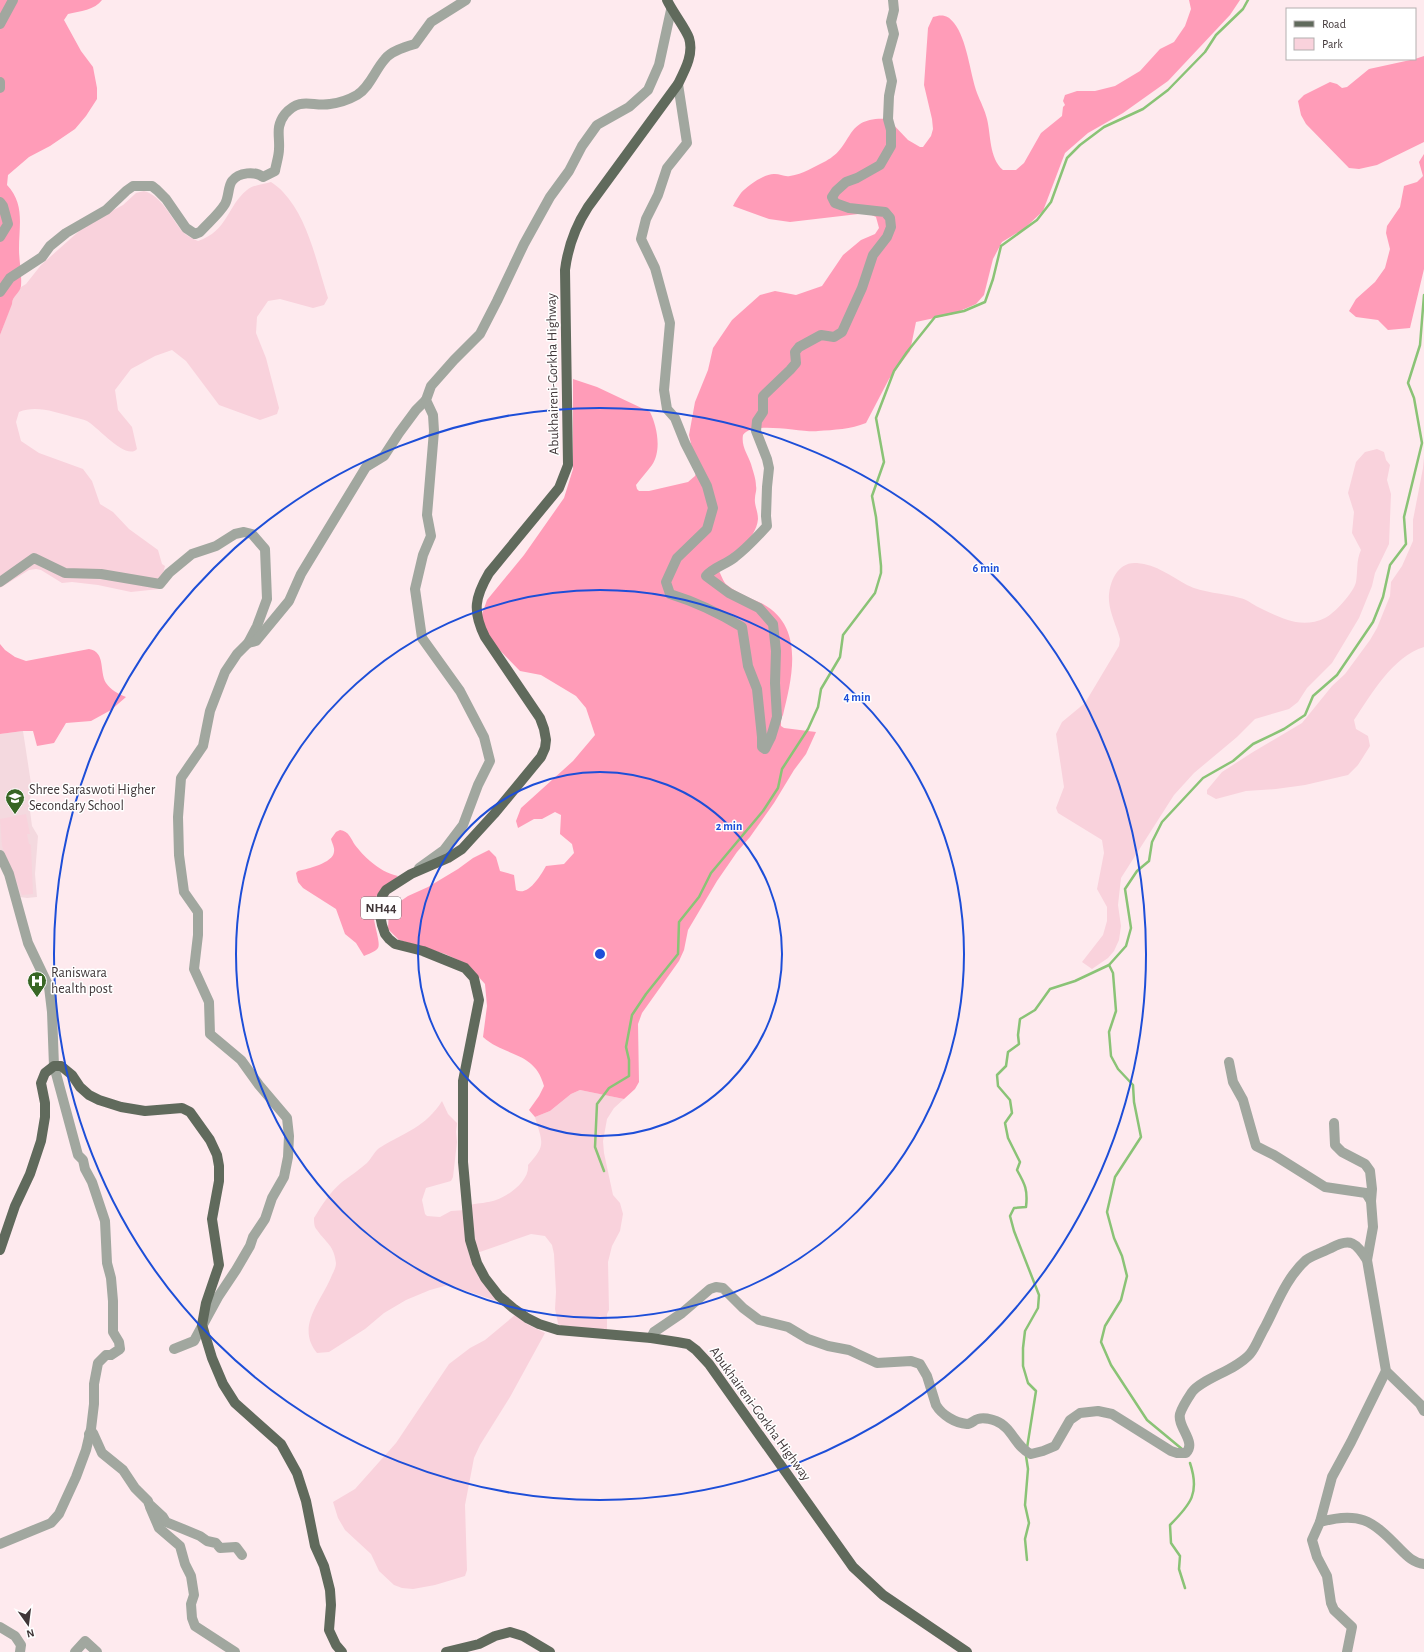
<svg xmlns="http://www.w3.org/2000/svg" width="1424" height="1652" font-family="'Alegreya Sans',sans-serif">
<rect width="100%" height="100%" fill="#feeaee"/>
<path fill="#f4d9df" d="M23 731 32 790 29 803 32 826 38 836 35 874 37 897 27 898 20 897 0 850V734Z"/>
<g fill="#f9d2dc">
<path d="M271 182C275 185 280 188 283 192 308 218 317 264 328 298L324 305 313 308 280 299 268 301 257 317 256 333 266 358 279 408 277 414 260 420 219 405 186 361 172 350 155 356 131 369 115 390 118 410 132 427 137 449C126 461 98 427 87 421 83 419 77 418 73 417 55 412 36 405 19 412L16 422 21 441 39 453 83 469 92 481 100 504 113 512 129 529 158 550 162 564 165 566 159 589 131 592 98 585 72 582 62 583 41 570 36 569 29 570 0 588V335L14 296 21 287 26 284 41 265 87 224 123 205 136 193 144 191C161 195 172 219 182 231 187 236 193 239 198 241 228 231 227 206 247 190 253 185 264 184 271 182Z"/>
<path d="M1377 449 1384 452 1386 460 1390 465 1387 480 1391 494 1389 544 1375 573 1372 586 1359 618 1332 663 1307 688 1298 702 1289 709 1255 719 1237 737 1194 773 1174 795 1121 878 1118 905 1121 926 1119 940 1114 951 1108 958 1092 969 1082 962 1103 935 1107 921V907L1097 889 1104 853 1102 840 1058 813 1056 808 1064 787 1056 734 1062 722 1085 703 1119 646 1120 639C1117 627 1110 614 1109 601 1108 584 1117 561 1137 563 1156 564 1172 577 1187 585 1203 593 1223 593 1240 598 1246 599 1251 603 1256 606 1279 617 1300 630 1325 618 1334 614 1354 592 1356 582 1358 570 1356 561 1361 550L1352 533 1354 512 1348 493 1356 462 1365 452Z"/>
<path d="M1424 457V647C1393 656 1371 695 1354 720L1356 729 1368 736 1370 746 1358 765 1348 775 1305 785 1276 789 1246 791 1216 799 1207 794V790L1222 772 1253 752 1302 723 1332 686 1345 674 1370 640 1377 628 1390 596 1391 582 1402 566 1413 541V520L1423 468Z"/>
<path d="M26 814 30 834H27L29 844 31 845 33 894 22 895 2 846 0 819Z"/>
<path d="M580 1090 624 1099 614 1108 607 1119 603 1141 604 1153 613 1195 620 1203 623 1214 620 1231 612 1246 608 1262 609 1310 607 1314V1332L559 1328 555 1309 556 1292 554 1254 552 1245 545 1236 531 1234 477 1253 470 1205C478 1203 488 1203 496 1200 509 1196 530 1180 528 1165 547 1145 542 1142 535 1117L550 1111 571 1094Z"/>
<path d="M442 1101 448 1114 457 1123 456 1132 457 1142 453 1177 451 1181 426 1188 422 1200 425 1214 427 1216 440 1217 451 1211 465 1210 469 1255 479 1278 500 1302 448 1285 430 1290 406 1300 384 1313 365 1329 329 1352 317 1353C295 1326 322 1301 332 1275 334 1271 336 1267 336 1263 334 1245 326 1243 317 1230 314 1227 314 1222 314 1218 322 1205 330 1192 342 1182 350 1176 359 1170 367 1163 372 1158 375 1150 381 1147 405 1132 426 1127 442 1101Z"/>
<path d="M515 1315 527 1324 545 1333 510 1397 480 1445 474 1458 465 1505 467 1570 465 1576 435 1585 413 1589 402 1588 394 1585 379 1571 371 1554 345 1530 338 1518 333 1502 355 1489 396 1443 449 1364 470 1348 485 1340Z"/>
</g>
<g fill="#ff9cb8">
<path d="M0 0H102C95 10 80 11 68 14L64 20 81 51 93 67 97 88V99L86 116 75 129 50 146 29 157 8 175 7 185C25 204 19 225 19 249 19 261 22 274 21 286 20 293 12 296 12 304L0 335Z"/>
<path d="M1189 0H1240L1230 15 1168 81 1123 113 1088 133 1065 153 1043 211 1025 228 1002 242 993 259 984 295 976 304 953 314 916 322 910 351 889 379 866 423C851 429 834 430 818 431 802 433 753 420 743 435 741 446 748 455 751 464 753 471 756 479 756 486 757 490 755 494 755 498 754 505 758 511 758 519 756 540 732 556 718 569 721 574 723 582 727 585 735 592 753 599 763 604 805 627 792 678 783 715L781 719V726L784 728 816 732 806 754 794 770 774 803 750 837 737 852 717 881 688 930 684 950 679 961 642 1013 638 1024 639 1082 635 1089 624 1099 580 1090 571 1094 550 1111 535 1117 529 1110 539 1096 544 1086C535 1051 505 1057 483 1037L487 1006 485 984 467 964 445 954 399 940 388 929 389 909 408 896 428 887 458 869 473 858 489 850 496 857 500 871 514 875 516 890C528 897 541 875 546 866L564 864 574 853 572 844 560 834 561 815 555 812 542 819H534L518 828 516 821 521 808 573 761 595 735 586 708 576 696 541 675 520 671 486 636 481 617 487 600 524 555 564 498 573 469V379L597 387 650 412C657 426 662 450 652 465 647 472 641 478 636 485L637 489 639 491H649L688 482 695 476 697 470 689 435 695 402 708 370 713 348 732 320 760 295 775 291 796 295 822 286 843 255 861 240 875 234 879 228 876 217 867 213 790 222 769 219 733 206C735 202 738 197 741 193 747 186 765 173 775 174 780 174 784 177 790 176 803 174 814 167 826 161 855 146 843 116 888 119L908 140 920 147H923L931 136 933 129 932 119 924 85 928 28 933 17C942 14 948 15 954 23 967 39 970 73 977 93 980 101 985 110 987 119 991 135 989 158 1003 170H1016L1024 163 1041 133 1062 116 1063 107 1065 105 1063 101 1065 95 1077 91H1095L1115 86 1140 71 1160 49 1174 42 1185 26 1191 9Z"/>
<path d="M1424 56V142L1377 165 1359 169 1349 168 1306 124 1301 115 1298 101 1304 95 1330 82 1337 84 1342 88 1347 87 1369 69 1415 59Z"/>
<path d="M1424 154V269L1410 328 1388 330 1378 320 1356 317 1349 311 1356 299 1375 282 1385 268 1390 249 1386 233 1387 226 1400 207 1404 186 1417 182 1423 176 1419 162Z"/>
<path d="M0 644 5 650 15 657 26 661 89 649C106 652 99 671 106 683 111 690 118 694 126 697L111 710 91 721 66 723 54 743 37 746 33 731H23L0 734Z"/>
<path d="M340 830C349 831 351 839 355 845 359 850 365 857 370 861 378 868 388 874 398 876 390 883 378 891 374 901 369 913 382 943 378 948 375 952 368 954 364 956L356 943 345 934 336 909 303 888 298 882 296 873 298 871C307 869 333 863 334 852 335 848 332 843 331 839L336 832Z"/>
</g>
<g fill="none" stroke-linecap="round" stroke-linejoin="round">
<g stroke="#8ac376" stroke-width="2.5">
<path d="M1109 965 1113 973 1116 1011 1109 1032 1111 1056 1118 1069 1133 1085 1134 1102 1141 1137 1115 1177 1107 1212 1114 1238 1122 1256 1127 1276 1121 1300 1105 1326 1101 1342 1111 1365 1147 1420 1182 1449"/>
<path d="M604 1171 595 1147 597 1104 609 1088 629 1076V1060L626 1047 632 1015 646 994 678 954 679 922 699 897 711 873 763 811 778 788 782 769 808 729 818 707 821 689 840 657 843 635 875 593 881 573V566L876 517 872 496 884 462 876 418 894 371 907 352 935 317 964 311 985 302 993 279 1001 246 1037 220 1051 202 1067 158 1080 145 1104 127 1143 109 1168 90 1205 52 1216 35 1243 9 1248 0"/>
<path d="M1027 1448 1036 1391 1028 1383 1023 1366V1348L1025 1331 1038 1308 1039 1295 1014 1231 1010 1216 1014 1208 1026 1207C1028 1190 1025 1184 1017 1170L1020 1162 1008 1138 1005 1123 1012 1113 1010 1100 998 1086 997 1075 1006 1066 1008 1052 1019 1044 1018 1035 1020 1019 1035 1010 1050 989 1075 981 1109 965 1126 946 1131 928 1125 889 1137 871 1149 861 1152 842 1162 822 1203 778 1233 761 1253 744 1284 729 1305 715 1313 696 1337 675 1373 622 1383 597 1390 565 1406 544 1404 517 1422 443 1414 398 1408 383 1420 345 1424 295"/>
<path d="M1026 1456 1028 1469 1025 1505 1029 1523 1025 1539 1027 1560"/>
<path d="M1185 1588 1179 1569 1180 1556 1171 1543 1170 1525C1191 1504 1200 1493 1190 1463"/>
</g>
<g stroke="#a1a79f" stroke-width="10">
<path d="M0 24 13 0"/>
<path d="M0 82V88"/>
<path d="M678 84 687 143 667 168 658 195 646 219 641 239 655 268 670 323 664 390 667 409 675 418 685 443 707 486 713 508 707 529 677 558 666 582 670 594C696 602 719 613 742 627L748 666 757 689 762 737V747L765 749 771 737 777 717 775 683 776 651 773 624 759 608 729 593 706 576C714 567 725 565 735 557 747 548 757 537 767 526L766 516 767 487 769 468 767 459 756 431 757 421 763 412V396L790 370 796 363 795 352 799 347 821 335 834 337 842 332 862 288 873 255 887 237 891 227 890 218 885 212 849 208 835 203 832 197 836 191 846 182 857 178 880 165 891 146V130L888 119 889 96 892 81 887 59 894 34 891 22 894 10 893 0"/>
<path d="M0 202 3 206 8 224 0 237"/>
<path d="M0 292 10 278 42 257 50 246 66 233 106 210 126 191 133 186H152L157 190 166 199 186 228 195 234 200 232C208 223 219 214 225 204 229 197 228 186 232 181 239 172 255 171 263 177L275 171C276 164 279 156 279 149 280 136 275 127 285 114 301 96 312 107 330 104 338 103 350 99 357 95 370 87 375 70 385 59 391 51 405 47 415 44L431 22 466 0"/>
<path d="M0 582 34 558 65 573 101 574 160 584 169 573 192 554 216 546 235 534 244 532 252 534 265 549 267 599 257 626 248 643 237 654 225 672 210 711 203 746 181 778 178 817 179 855 184 892 198 912V935L194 969 209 1002 210 1034 241 1060 259 1085 287 1118 289 1136 288 1157 284 1177 272 1198 265 1219 253 1237 250 1246 236 1270 218 1297 194 1341 174 1349"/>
<path d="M248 643 256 641 289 601 301 574 366 467 384 456 399 433 416 410 426 400"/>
<path d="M0 855 9 874 28 943 49 987 52 1012 54 1066 78 1155 83 1160 85 1169 92 1182 105 1221 107 1263 111 1278 113 1301V1332L119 1342 120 1349 111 1355H106L98 1363 94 1384V1404L91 1429 86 1450 76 1477 59 1514 51 1523 0 1544"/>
<path d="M419 868 444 850 463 825 478 785 490 761 484 737 460 691 422 638 415 589 423 555 431 536 427 515 434 431 433 415 426 400 431 386 454 360 480 334 497 301 524 244 550 197 569 171 582 146 597 125 629 107 648 90 659 65 671 10"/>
<path d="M1229 1062 1233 1082 1243 1100 1256 1146 1274 1155 1325 1187 1366 1193 1371 1201"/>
<path d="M1334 1123 1335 1145 1342 1152 1365 1164 1370 1171 1372 1189 1371 1201 1373 1227 1367 1260"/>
<path d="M651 1338 654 1332 682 1313 710 1289 716 1287 723 1288 743 1308 759 1320 788 1327 808 1339 828 1346 849 1350 877 1363 911 1361 920 1364 927 1376 936 1405C942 1415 955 1423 967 1424 971 1424 974 1420 978 1419 984 1417 990 1419 996 1421 1012 1427 1016 1448 1031 1454L1043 1451 1055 1446 1070 1420 1080 1413 1098 1411 1112 1414 1171 1451 1177 1453H1186C1197 1442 1177 1427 1180 1414 1182 1407 1188 1398 1192 1392 1203 1378 1235 1371 1250 1354 1256 1347 1260 1335 1265 1327 1277 1304 1286 1278 1306 1260 1313 1255 1323 1252 1331 1248 1351 1237 1356 1243 1367 1260L1386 1371 1420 1404 1424 1411"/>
<path d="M89 1434 93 1433 102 1453 123 1470 135 1488 148 1501 149 1504 163 1517 166 1522 200 1536 207 1541 216 1543 220 1548 236 1547 242 1555"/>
<path d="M150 1507 159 1528 180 1546 185 1564 191 1576 194 1595 191 1604 192 1618 195 1626 235 1652"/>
<path d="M1320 1522 1332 1477 1351 1442 1386 1371"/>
<path d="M0 1627 15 1636 21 1645 20 1652"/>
<path d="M75 1652 85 1641 97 1652"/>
<path d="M1347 1652 1352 1627 1334 1610 1331 1603 1327 1576 1317 1557 1312 1540 1320 1522C1359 1511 1372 1520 1399 1548 1406 1555 1413 1563 1424 1564"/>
</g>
<g stroke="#606a5c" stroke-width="10">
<path d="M667 0C672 11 686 29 689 38 694 54 685 70 678 84L588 207C575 227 568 246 565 270L568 465 559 488 489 573C475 597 472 611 485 637L540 718 544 729 546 740 545 748 541 757 494 814 462 849 448 858 411 874 386 890 382 896 380 915 382 925 385 934 389 939 395 944 423 951 465 968 474 978 479 1000 463 1081V1162L470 1240 477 1263 485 1278 499 1296 513 1308 527 1318 539 1324 558 1330 651 1338 677 1342 688 1344 696 1350 709 1364 853 1567 883 1595 967 1652"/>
<path d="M0 1250 15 1206 30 1174 41 1141 45 1117V1103L41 1083 45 1073 54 1066H61L72 1075 80 1087 89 1095 99 1100 121 1107 145 1111 182 1108 190 1112 210 1140 217 1155 219 1166V1181L212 1219 219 1265 206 1303 202 1325 212 1358 223 1384 235 1403 281 1444 297 1473 306 1501 315 1546 324 1566 330 1590 331 1605 329 1630 336 1645 342 1652"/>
<path d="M446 1652 479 1644 495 1636 510 1632 523 1636 550 1652"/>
</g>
</g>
<g fill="none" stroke="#1d4ed8" stroke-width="2">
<circle cx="600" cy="954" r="182"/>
<circle cx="600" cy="954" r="364"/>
<circle cx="600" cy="954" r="546"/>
</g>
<defs>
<symbol id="school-pin" viewBox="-11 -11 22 30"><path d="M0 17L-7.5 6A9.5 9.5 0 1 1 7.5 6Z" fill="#386625" stroke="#fff"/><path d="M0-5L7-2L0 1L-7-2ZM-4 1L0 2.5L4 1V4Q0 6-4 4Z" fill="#fff"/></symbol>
<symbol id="hospital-pin" viewBox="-11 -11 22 30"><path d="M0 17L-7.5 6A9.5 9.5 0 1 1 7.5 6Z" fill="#386625" stroke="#fff"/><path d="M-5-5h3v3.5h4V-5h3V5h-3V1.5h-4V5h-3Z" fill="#fff"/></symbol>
</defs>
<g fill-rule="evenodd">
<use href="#school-pin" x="4" y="787" width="22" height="30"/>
<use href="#hospital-pin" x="26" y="970" width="22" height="30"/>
</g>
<g text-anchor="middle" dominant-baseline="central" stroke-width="3" stroke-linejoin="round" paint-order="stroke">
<rect fill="#fff" stroke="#797274" stroke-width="1" x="361" y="897" width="40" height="22" rx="3"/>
<g font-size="13" font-weight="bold" fill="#403638">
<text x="381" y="908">NH44</text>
</g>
<g font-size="14" fill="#403638" stroke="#fff">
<text transform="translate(553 374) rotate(-91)">Abukhaireni-Gorkha Highway</text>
<text transform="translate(760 1414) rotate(54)">Abukhaireni-Gorkha Highway</text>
</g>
<g font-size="14" fill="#403638" stroke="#fff" text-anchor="start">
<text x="29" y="790">Shree Saraswoti Higher<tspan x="29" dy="16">Secondary School</tspan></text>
<text x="51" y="973">Raniswara<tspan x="51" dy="16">health post</tspan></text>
</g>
</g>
<circle cx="600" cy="954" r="6" fill="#1d4ed8" stroke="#fff" stroke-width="2"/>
<g font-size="12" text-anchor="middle" font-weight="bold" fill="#1d4ed8" stroke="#fff" stroke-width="3" stroke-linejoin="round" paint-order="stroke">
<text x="986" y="572">6 min</text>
<text x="857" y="701">4 min</text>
<text x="729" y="830">2 min</text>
</g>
<rect x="1286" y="8" width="130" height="52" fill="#ffffff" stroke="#b3afaf"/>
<rect x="1294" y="21" width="20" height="6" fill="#606a5c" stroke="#b3afaf"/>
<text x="1322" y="28" font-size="12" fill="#403638">Road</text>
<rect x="1294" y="38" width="20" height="12" fill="#f9d2dc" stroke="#b3afaf"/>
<text x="1322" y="48" font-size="12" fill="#403638">Park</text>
<g transform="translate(28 1624) rotate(166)" stroke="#ffffff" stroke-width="3" paint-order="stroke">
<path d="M0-3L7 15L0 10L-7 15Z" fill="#403638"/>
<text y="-6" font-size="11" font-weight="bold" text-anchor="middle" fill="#403638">N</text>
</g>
</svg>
